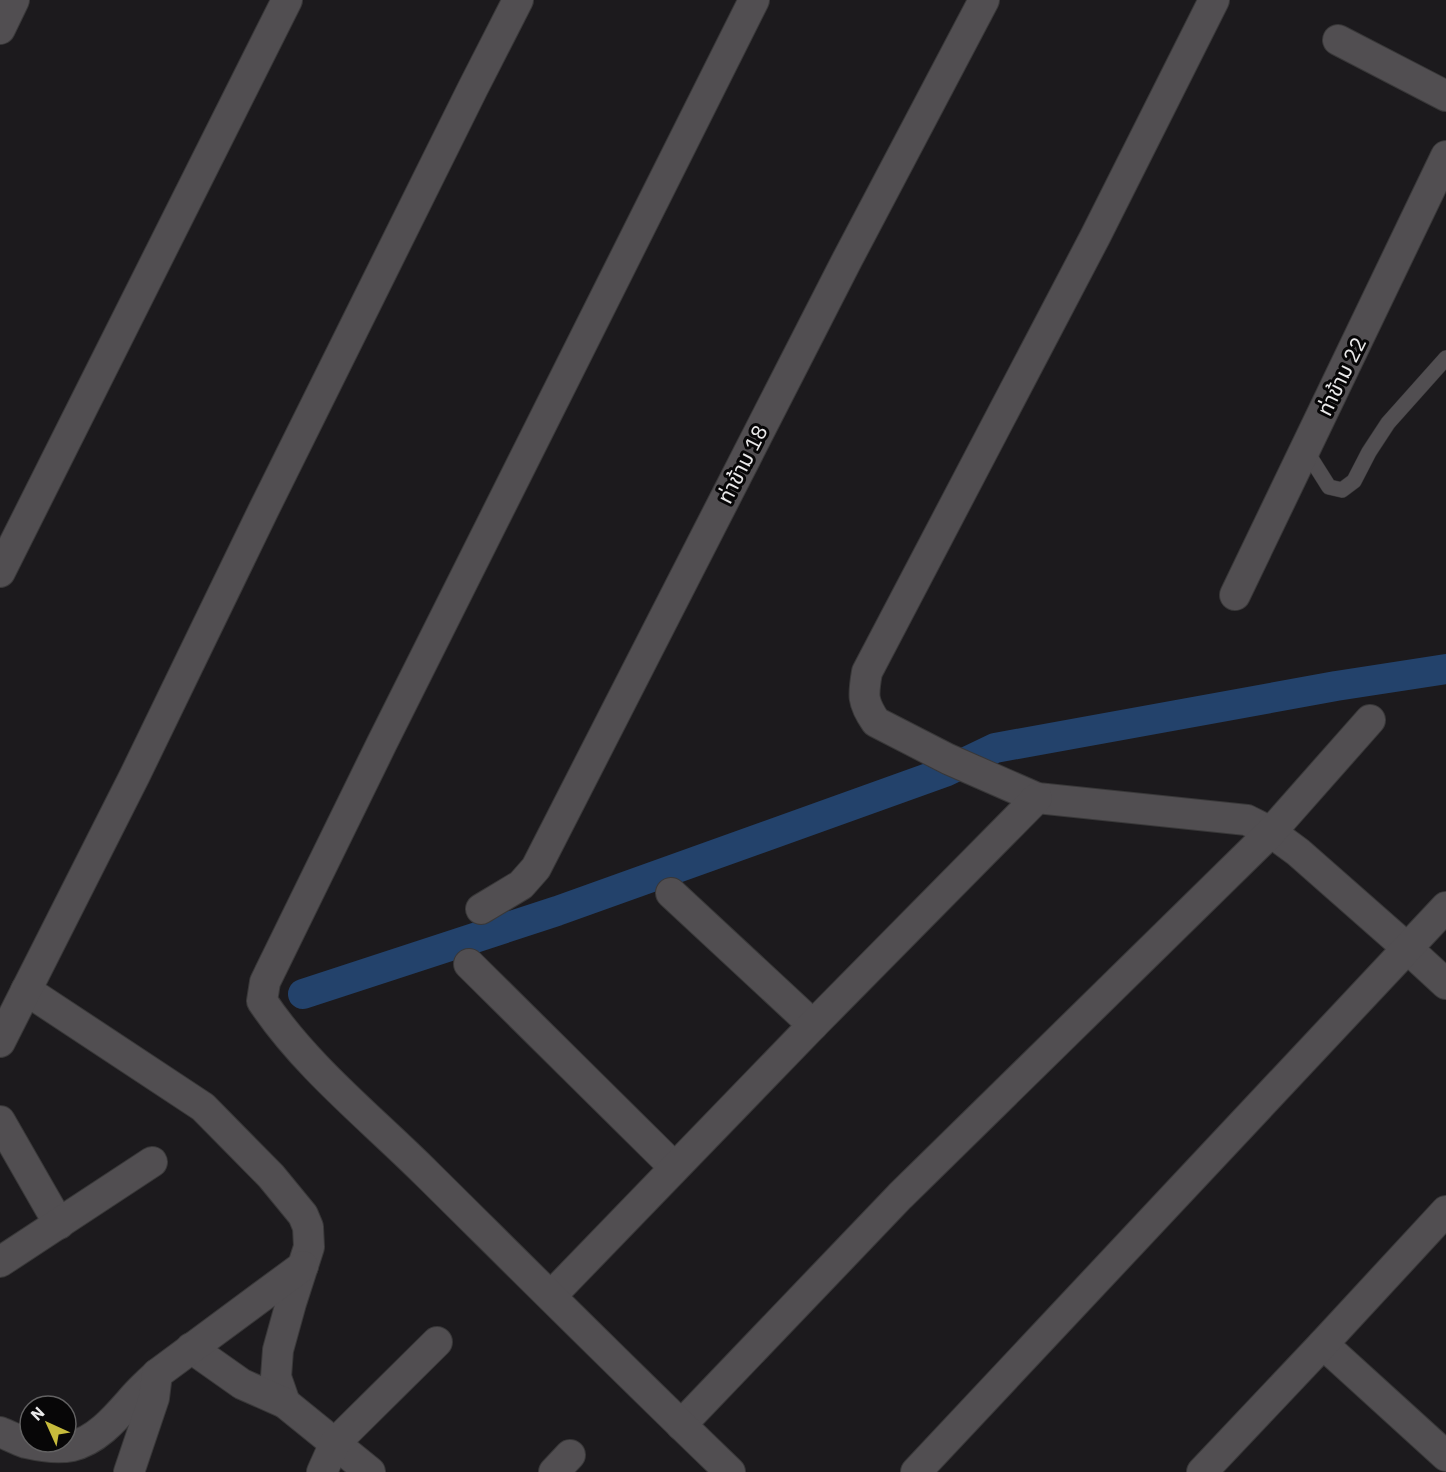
<svg xmlns="http://www.w3.org/2000/svg" width="1446" height="1472" font-family="'IBM Plex Sans','Noto Sans Thai',sans-serif">
<rect width="100%" height="100%" fill="#1c1a1d"/>
<g fill="none" stroke-linecap="round" stroke-linejoin="round">
<path stroke="#23426b" stroke-width="30" d="M303 994 557 911 945 772 995 748 1336 686 1446 669"/>
<defs>
<path id="service" d="M1305 449 1329 487 1342 490 1354 481 1369 452 1388 423 1446 358"/>
<g id="minor">
<path d="M1214 0 1095 237 867 672C863 695 862 702 876 722L948 759 1037 798 1247 820 1271 832 1298 852 1407 948 1446 984"/>
<path d="M0 29 14 0"/>
<path d="M1338 40 1446 96"/>
<path d="M0 572 287 0"/>
<path d="M1235 595 1446 156"/>
<path d="M671 893 813 1025"/>
<path d="M481 909 521 885 536 868 847 260 984 0"/>
<path d="M469 964 674 1167"/>
<path d="M26 990 203 1107 271 1176 303 1215 308 1227 309 1247 291 1303 278 1350 276 1377 285 1403"/>
<path d="M0 1042 135 775 264 509 473 88 518 0"/>
<path d="M0 1121 59 1224"/>
<path d="M0 1262 152 1162"/>
<path d="M551 1296 813 1025 1037 798"/>
<path d="M1323 1344 1446 1456"/>
<path d="M191 1348 242 1384 285 1403 370 1472"/>
<path d="M681 1425 900 1196 1271 832 1370 720"/>
<path d="M0 1432C8 1435 17 1440 26 1443 39 1446 58 1449 72 1446 98 1440 117 1416 134 1397 141 1389 149 1382 157 1374"/>
<path d="M129 1472 154 1398 157 1374 303 1266"/>
<path d="M322 1472 335 1443 437 1342"/>
<path d="M554 1472 570 1455"/>
<path d="M730 1472C628 1374 528 1274 428 1175 372 1119 306 1067 262 1001L265 982 382 743 754 0"/>
<path d="M916 1472 1446 907"/>
<path d="M1202 1472 1323 1344 1446 1211"/>
</g>
</defs>
<use href="#service" stroke="#393839" stroke-width="16"/>
<use href="#minor" stroke="#393839" stroke-width="32"/>
<use href="#service" stroke="#514e51" stroke-width="15"/>
<use href="#minor" stroke="#514e51" stroke-width="30"/>
</g>
<g text-anchor="middle" dominant-baseline="central" stroke-width="6" stroke-linejoin="round" paint-order="stroke">
<g font-size="21" fill="#eae9ea" stroke="#070607">
<text transform="translate(1341 376) rotate(-64)">ท่าข้าม 22</text>
<text transform="translate(742 464) rotate(-63)">ท่าข้าม 18</text>
</g>
</g>
<g transform="translate(48 1424) rotate(315)"><circle r="28" fill="#070607" stroke="#626162" stroke-width="1.5"/>
<path d="M0-4.5L10 22L0 15L-10 22Z" fill="#c7bb3c"/>
<text y="-9" font-size="16" font-weight="bold" text-anchor="middle" fill="#eae9ea">N</text>
</g>
</svg>
